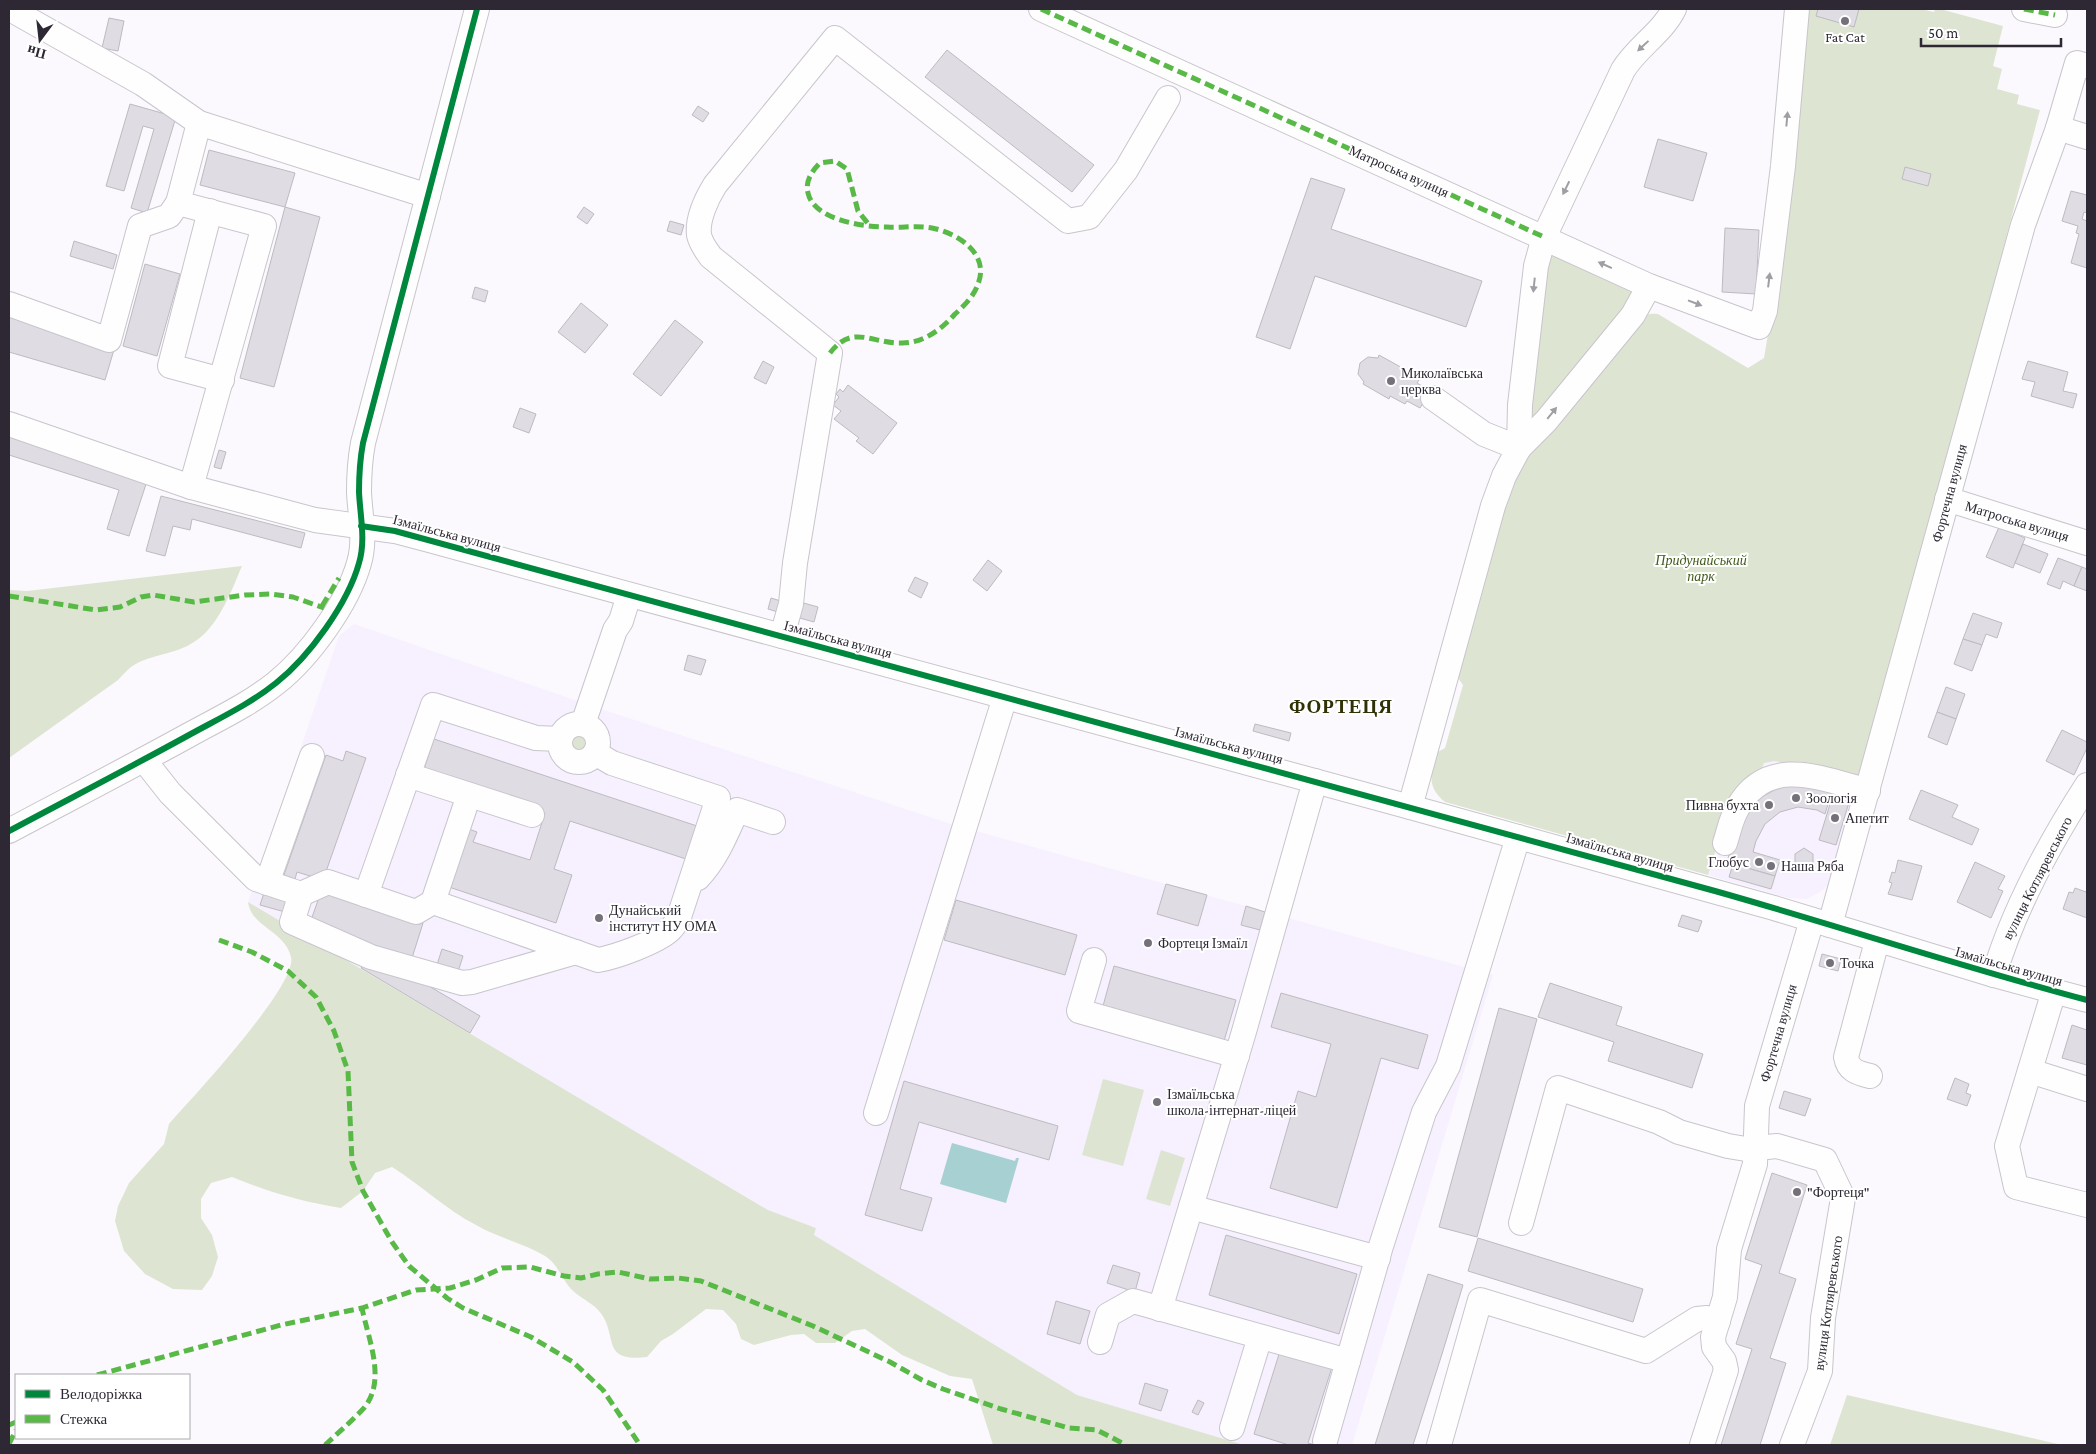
<svg xmlns="http://www.w3.org/2000/svg" width="2096" height="1454" font-family="'Crimson Pro',serif">
<rect width="100%" height="100%" fill="#fbf9fd"/>
<g fill="#f7f0fe">
<path d="M354 624 595 707 954 825 1493 975 1352 1445H1244L1077 1395 814 1235 816 1228 768 1210 248 902 339 636Z"/>
<path d="M1775 761 1859 784 1829 884 1823 890 1807 899 1789 898 1708 875 1726 816 1759 776 1764 763Z"/>
</g>
<g fill="#dde5d2">
<path d="M1809 9H1921L1934 12 1935 9H1940L2003 26 1993 66 2002 69 1997 89 2019 95 2017 104 2040 110 1935 506 1859 784 1775 761 1764 763 1759 776 1726 816 1708 875 1445 802C1426 787 1431 773 1436 753L1445 748 1463 685 1455 674 1501 511 1520 469 1529 456 1638 319C1645 314 1650 313 1658 314L1748 368 1764 358 1774 298Z"/>
<path d="M1549 251 1631 282 1637 295 1532 421 1525 415Z"/>
<path d="M242 566C230 594 217 631 189 645 171 655 148 655 131 667 126 671 122 676 118 680L9 758V590L27 591Z"/>
<circle cx="579" cy="743" r="13"/>
<path d="M248 902 768 1210 816 1228 814 1235 1077 1395 1244 1445H993L972 1379 950 1376 925 1365 902 1355 865 1329 852 1331 835 1343H816L804 1334 791 1335 754 1345 741 1339 736 1324 723 1310 706 1309 673 1334 661 1341 647 1357C596 1363 622 1331 595 1307 588 1301 578 1296 571 1289 562 1279 557 1263 545 1256 524 1243 498 1238 476 1225 445 1209 421 1185 392 1167L375 1173 363 1191 341 1208C302 1202 268 1192 232 1177L211 1183 201 1199V1218L212 1235 218 1257 212 1276 202 1290 173 1289 145 1274 124 1251 115 1221 118 1206 129 1183 164 1144 169 1124C191 1099 298 985 291 957 285 931 251 927 248 902Z"/>
<path d="M1103 1079 1144 1090 1123 1166 1082 1155Z"/>
<path d="M1161 1150 1185 1158 1170 1206 1146 1199Z"/>
<path d="M1847 1395 2062 1445H1830Z"/>
</g>
<path fill="#a6d0d2" d="M952 1143 1015 1161 1016 1158H1019L1006 1203 940 1184Z"/>
<g fill="#e0dce3" stroke="#bdbac0">
<path d="M1818 9H1859L1854 27 1816 16Z"/>
<path d="M109 18 124 21 118 51 102 48Z"/>
<path d="M947 50 1094 165 1072 192 925 77Z"/>
<path d="M130 104 176 117 147 213 131 208 154 129 143 126 124 191 106 186Z"/>
<path d="M698 106 709 113 703 122 692 115Z"/>
<path d="M1658 139 1707 153 1693 201 1644 187Z"/>
<path d="M209 150 295 173 285 207 200 185Z"/>
<path d="M1905 167 1931 174 1928 186 1902 179Z"/>
<path d="M1311 178 1345 189 1331 229 1482 281 1466 327 1315 276 1290 349 1256 337Z"/>
<path d="M2071 191 2087 195V213L2084 212 2082 219 2087 221V268L2071 263 2079 234 2076 233 2078 226 2062 221Z"/>
<path d="M285 207 320 217 274 387 240 378Z"/>
<path d="M584 207 594 214 587 224 577 217Z"/>
<path d="M670 221 684 225 681 235 667 231Z"/>
<path d="M1725 228 1759 230 1756 294 1722 292Z"/>
<path d="M74 241 117 255 113 269 70 256Z"/>
<path d="M145 264 180 274 157 356 123 346Z"/>
<path d="M475 287 488 291 485 302 472 298Z"/>
<path d="M581 303 608 325 585 353 558 332Z"/>
<path d="M9 312 116 343 105 380 9 352Z"/>
<path d="M675 320 703 342 661 396 633 374Z"/>
<path d="M1379 355 1406 370 1404 372 1419 380 1417 383 1430 391 1420 408 1407 401 1405 404 1390 396 1389 399 1363 384 1364 382 1358 374 1360 363 1368 357 1378 358Z"/>
<path d="M763 361 774 367 766 384 754 378Z"/>
<path d="M2028 361 2068 372 2063 391 2077 394 2073 408 2031 396 2035 382 2022 379Z"/>
<path d="M848 385 897 423 873 454 856 441 859 438 834 419 841 411 833 405 839 397 836 394 840 389 843 392Z"/>
<path d="M520 408 536 414 529 433 513 427Z"/>
<path d="M9 427 150 472 129 536 107 529 119 490 9 455Z"/>
<path d="M219 450 226 452 221 469 214 467Z"/>
<path d="M161 496 305 533 301 548 192 519 190 530 173 526 165 556 146 551Z"/>
<path d="M1999 527 2025 538 2013 568 1986 557Z"/>
<path d="M2023 544 2048 554 2040 573 2015 563Z"/>
<path d="M2058 558 2082 567 2074 586 2063 581 2060 589 2047 584Z"/>
<path d="M988 560 1002 571 987 591 973 580Z"/>
<path d="M2082 567 2087 569V591L2074 586Z"/>
<path d="M915 577 928 583 921 598 908 591Z"/>
<path d="M771 598 784 602 781 613 768 609Z"/>
<path d="M800 602 818 607 814 622 796 617Z"/>
<path d="M1973 613 2002 623 1997 638 1986 634 1982 645 1963 639Z"/>
<path d="M1963 639 1982 645 1972 671 1954 664Z"/>
<path d="M688 655 706 660 701 675 684 670Z"/>
<path d="M1946 687 1965 694 1956 719 1937 712Z"/>
<path d="M1937 712 1956 719 1947 745 1928 737Z"/>
<path d="M1255 724 1291 733 1289 741 1253 731Z"/>
<path d="M2062 730 2087 742V748L2074 775 2046 761Z"/>
<path d="M434 739 697 826 686 859 570 821 554 869 572 875 556 923 446 886 466 828 477 832 473 842 530 860 545 813 423 772Z"/>
<path d="M346 751 366 758 323 880 297 872 295 879 284 875 326 755 343 761Z"/>
<path d="M1807 785 1832 791 1825 814 1817 810 1798 807 1780 812 1765 824 1756 841 1753 852 1780 860 1775 876 1727 862 1735 834 1747 810 1756 800 1780 787Z"/>
<path d="M1921 790 1958 805 1952 817 1979 829 1972 845 1909 819Z"/>
<path d="M1834 791 1851 796 1836 845 1819 840Z"/>
<path d="M1804 848 1813 854V865L1804 869 1795 864V854Z"/>
<path d="M1898 860 1922 866 1912 900 1888 894 1892 883 1889 882 1892 872 1895 873Z"/>
<path d="M1975 862 2005 876 1998 889 2003 891 1991 918 1957 902Z"/>
<path d="M1733 864 1775 876 1771 889 1729 877Z"/>
<path d="M1166 884 1207 895 1198 926 1157 914Z"/>
<path d="M2075 888 2086 892 2087 888V918L2063 909 2069 892 2073 893Z"/>
<path d="M322 889 423 923 412 958 310 923Z"/>
<path d="M265 890 289 898 285 912 260 905Z"/>
<path d="M956 900 1077 935 1065 975 944 940Z"/>
<path d="M1246 906 1265 912 1260 930 1241 925Z"/>
<path d="M1682 915 1702 921 1698 932 1678 926Z"/>
<path d="M442 949 463 956 457 975 436 968Z"/>
<path d="M1822 954 1841 959 1838 971 1819 966Z"/>
<path d="M366 961 410 975 480 1016 470 1033 361 968Z"/>
<path d="M1114 966 1236 1000 1224 1041 1103 1006Z"/>
<path d="M1550 983 1622 1007 1616 1025 1703 1054 1692 1088 1608 1061 1614 1042 1538 1017Z"/>
<path d="M1281 993 1428 1035 1418 1069 1381 1058 1337 1208 1270 1188 1298 1091 1316 1097 1331 1044 1271 1027Z"/>
<path d="M1499 1008 1537 1019 1477 1237 1439 1227Z"/>
<path d="M2072 1025 2087 1030V1065L2062 1058Z"/>
<path d="M1955 1078 1969 1084 1966 1093 1971 1095 1967 1106 1947 1099Z"/>
<path d="M904 1081 1058 1126 1049 1160 919 1122 900 1189 932 1198 922 1231 865 1215Z"/>
<path d="M1784 1091 1811 1099 1805 1116 1779 1108Z"/>
<path d="M1772 1173 1807 1185 1779 1273 1796 1279 1770 1358 1786 1363 1760 1445H1721L1752 1349 1736 1344 1762 1265 1745 1259Z"/>
<path d="M1226 1235 1357 1274 1339 1334 1209 1295Z"/>
<path d="M1478 1238 1643 1289 1633 1322 1468 1271Z"/>
<path d="M1113 1265 1140 1273 1135 1292 1107 1283Z"/>
<path d="M1428 1274 1463 1285 1442 1354 1413 1445H1375Z"/>
<path d="M1056 1301 1090 1311 1080 1344 1047 1334Z"/>
<path d="M1280 1351 1332 1367 1308 1443 1315 1445H1289L1254 1434Z"/>
<path d="M1145 1383 1168 1390 1161 1411 1139 1404Z"/>
<path d="M1198 1400 1204 1403 1198 1415 1192 1412Z"/>
</g>
<g fill="none" stroke-linecap="round" stroke-linejoin="round">
<defs>
<g id="minor">
<path d="M10 9 143 84 199 123 428 196"/>
<path d="M1041 9 1649 286 1759 327 1765 311 1783 166 1797 9"/>
<path d="M2024 9 2055 15"/>
<path d="M2058 128 2087 137"/>
<path d="M210 211 170 366 222 380"/>
<path d="M9 304 109 340 140 226 169 216 178 203"/>
<path d="M1433 398 1484 434 1519 448"/>
<path d="M9 424 191 487 315 520 395 531 429 540 1410 807 1774 908 1994 975 2087 1000"/>
<path d="M1519 448 1520 405 1536 266 1544 237 1623 70C1637 47 1662 33 1674 9"/>
<path d="M191 487 264 226 178 203 199 123"/>
<path d="M1947 499 2087 543"/>
<path d="M782 636 791 604 795 563 830 353 711 257C706 250 701 244 699 235 697 219 707 198 715 185L835 38 1068 221 1089 217 1126 170 1168 98"/>
<path d="M583 724 615 630 621 621 629 595"/>
<circle cx="579" cy="743" r="19"/>
<path d="M144 760 170 793 256 879 301 894 328 882 416 912 433 902 469 795"/>
<path d="M408 775 532 815"/>
<path d="M1410 807 1493 506 1504 476 1519 448 1546 421 1633 315 1649 286"/>
<path d="M9 831C69 799 129 768 189 735 218 719 250 704 276 683 309 657 348 603 359 563 366 540 360 515 359 492 359 475 360 459 363 443L477 9"/>
<path d="M1725 843C1729 831 1731 818 1738 807 1768 754 1823 779 1868 791"/>
<path d="M698 878C717 858 726 834 737 810L773 822"/>
<path d="M267 883 312 756"/>
<path d="M301 894 292 922 371 957 462 983 472 982 576 952"/>
<path d="M366 895 433 705 536 738 560 739"/>
<path d="M433 902 598 960C616 957 657 942 670 930 675 925 678 920 680 914L718 798 612 763 595 753"/>
<path d="M1830 925 2023 225 2058 128 2077 63 2087 66"/>
<path d="M1094 960 1079 1011 1237 1056"/>
<path d="M1994 975C2014 908 2049 844 2087 785"/>
<path d="M2054 991 2007 1146 2016 1187 2087 1205"/>
<path d="M2030 1071 2087 1089"/>
<path d="M1870 1076C1857 1073 1848 1070 1846 1057L1877 941"/>
<path d="M876 1113 1005 697"/>
<path d="M1191 1207 1378 1258"/>
<path d="M1521 1223 1558 1088 1659 1122 1679 1132 1728 1146 1746 1149 1777 1146 1825 1160 1843 1198 1823 1318 1820 1371 1792 1445"/>
<path d="M1160 1309 1243 1035 1315 781"/>
<path d="M1100 1342 1108 1315 1133 1301 1348 1361"/>
<path d="M1232 1428 1260 1337"/>
<path d="M1325 1441 1381 1246 1424 1112 1448 1066 1518 837"/>
<path d="M1439 1445 1480 1300 1646 1351 1697 1319 1707 1318 1718 1321"/>
<path d="M1702 1445 1726 1370 1724 1361 1714 1347 1713 1337 1725 1297 1729 1249 1755 1164 1757 1106 1812 920"/>
</g>
</defs>
<use href="#minor" stroke="#c8c5cc" stroke-width="26"/>
<use href="#minor" stroke="#fefeff" stroke-width="24"/>
<g stroke="#58b947" stroke-width="5" stroke-dasharray="10 5" stroke-linecap="butt">
<path d="M1041 9 1544 237"/>
<path d="M2024 9 2055 15"/>
<path d="M830 353C852 324 871 343 900 343 922 344 941 330 955 314 964 306 974 296 978 284 990 254 958 233 932 228 917 225 902 228 887 227 863 227 814 220 808 193 805 181 812 171 820 163L835 161 847 169 858 211 870 226"/>
<path d="M9 596 96 610 120 607 141 597 153 595 194 602 245 595 271 594 293 597 324 608"/>
<path d="M322 606 339 578"/>
<path d="M219 940 252 952 288 971 316 997 334 1031 348 1071 352 1162 363 1191 392 1242 409 1266 447 1298 463 1308 531 1337 573 1362 603 1390 640 1445"/>
<path d="M97 1375 281 1325 362 1308 416 1290 450 1288 476 1280 502 1268 530 1267 564 1276 581 1278 598 1274 618 1272 650 1279 678 1278 701 1281 813 1326 890 1362 922 1380 943 1389 1001 1409 1069 1428 1097 1430 1126 1445"/>
<path d="M9 1425 16 1422"/>
<path d="M9 1444 16 1430"/>
<path d="M325 1445C338 1433 352 1421 364 1408 387 1380 368 1339 362 1308"/>
</g>
<defs>
<g id="cycleway">
<path d="M361 526 395 531C835 649 1275 769 1715 891 1839 926 1962 967 2087 1000"/>
<path d="M9 831C69 799 129 768 189 735 218 719 250 704 276 683 309 657 348 603 359 563 366 540 360 515 359 492 359 475 360 459 363 443L477 9"/>
</g>
</defs>
<use href="#cycleway" stroke="#fff" stroke-width="9"/>
<use href="#cycleway" stroke="#00873e" stroke-width="6"/>
</g>
<defs><path id="oneway-solid" d="M-6-.8H1V-3.2L6.5 0L1 3.2V.8H-6Z" transform="scale(1.25)"/></defs>
<g fill="#a09ea3">
<use href="#oneway-solid" transform="translate(1643 46) rotate(137)"/>
<use href="#oneway-solid" transform="translate(1787 119) rotate(-85)"/>
<use href="#oneway-solid" transform="translate(1566 188) rotate(116)"/>
<use href="#oneway-solid" transform="translate(1605 265) rotate(-156)"/>
<use href="#oneway-solid" transform="translate(1769 280) rotate(-83)"/>
<use href="#oneway-solid" transform="translate(1534 285) rotate(96)"/>
<use href="#oneway-solid" transform="translate(1695 303) rotate(21)"/>
<use href="#oneway-solid" transform="translate(1552 413) rotate(-51)"/>
</g>
<g fill="#75717a" stroke="#fff" stroke-width="2">
<circle cx="1845" cy="21" r="5"/>
<circle cx="1391" cy="381" r="5"/>
<circle cx="1796" cy="798" r="5"/>
<circle cx="1769" cy="805" r="5"/>
<circle cx="1835" cy="818" r="5"/>
<circle cx="1759" cy="862" r="5"/>
<circle cx="1771" cy="866" r="5"/>
<circle cx="599" cy="918" r="5"/>
<circle cx="1148" cy="943" r="5"/>
<circle cx="1830" cy="963" r="5"/>
<circle cx="1157" cy="1102" r="5"/>
<circle cx="1797" cy="1192" r="5"/>
</g>
<g text-anchor="middle" dominant-baseline="central" stroke-width="4" stroke-linejoin="round" paint-order="stroke">
<g font-size="14" fill="#2d2833" stroke="#fff" text-anchor="start">
<text x="1845" y="37" text-anchor="middle">Fat Cat</text>
<text x="1401" y="373">Миколаївська<tspan x="1401" dy="16">церква</tspan></text>
<text x="1806" y="798">Зоологія</text>
<text x="1759" y="805" text-anchor="end">Пивна бухта</text>
<text x="1845" y="818">Апетит</text>
<text x="1749" y="862" text-anchor="end">Глобус</text>
<text x="1781" y="866">Наша Ряба</text>
<text x="609" y="910">Дунайський<tspan x="609" dy="16">інститут НУ ОМА</tspan></text>
<text x="1158" y="943">Фортеця Ізмаїл</text>
<text x="1840" y="963">Точка</text>
<text x="1167" y="1094">Ізмаїльська<tspan x="1167" dy="16">школа-інтернат-ліцей</tspan></text>
<text x="1807" y="1192">"Фортеця"</text>
</g>
<g font-size="14" fill="#2d2833" stroke="#fff">
<text transform="translate(1399 171) rotate(24)">Матроська вулиця</text>
<text transform="translate(1949 493) rotate(-75)">Фортечна вулиця</text>
<text transform="translate(2017 521) rotate(17)">Матроська вулиця</text>
<text transform="translate(447 533) rotate(15)">Ізмаїльська вулиця</text>
<text transform="translate(838 639) rotate(15)">Ізмаїльська вулиця</text>
<text transform="translate(1229 745) rotate(15)">Ізмаїльська вулиця</text>
<text transform="translate(1620 852) rotate(16)">Ізмаїльська вулиця</text>
<text transform="translate(2037 878) rotate(-63)">вулиця Котляревського</text>
<text transform="translate(2009 966) rotate(16)">Ізмаїльська вулиця</text>
<text transform="translate(1778 1033) rotate(-74)">Фортечна вулиця</text>
<text transform="translate(1828 1303) rotate(-82)">вулиця Котляревського</text>
</g>
<g font-size="14" font-style="italic" fill="#435b1c" stroke="#fff">
<text x="1701" y="560">Придунайський<tspan x="1701" dy="16">парк</tspan></text>
</g>
<g font-size="19" font-weight="bold" letter-spacing="1" fill="#303107" stroke="#fff">
<text x="1341" y="706">ФОРТЕЦЯ</text>
</g>
</g>
<rect width="2096" height="1454" fill="none" stroke="#2d2833" stroke-width="20"/>
<rect x="15" y="1374" width="175" height="65" fill="#ffffff" stroke="#aba9ad"/>
<rect x="25" y="1390" width="25" height="8" fill="#00873e" stroke="#aba9ad"/>
<text x="60" y="1399" font-size="15" fill="#2d2833">Велодоріжка</text>
<rect x="25" y="1415" width="25" height="8" fill="#58b947" stroke="#aba9ad"/>
<text x="60" y="1424" font-size="15" fill="#2d2833">Стежка</text>
<g transform="translate(40 40) rotate(195)" stroke="#ffffff" stroke-width="4" paint-order="stroke">
<path d="M0-4L9 19L0 12L-9 19Z" fill="#2d2833"/>
<text y="-8" font-size="14" font-weight="bold" text-anchor="middle" fill="#2d2833">Пн</text>
</g>
<path d="M1921 38v8h140v-8" fill="none" stroke="#2d2833" stroke-width="2.5"/>
<text x="1928" y="38" font-size="15" fill="#2d2833" stroke="#ffffff" stroke-width="4" paint-order="stroke">50 m</text>
</svg>
